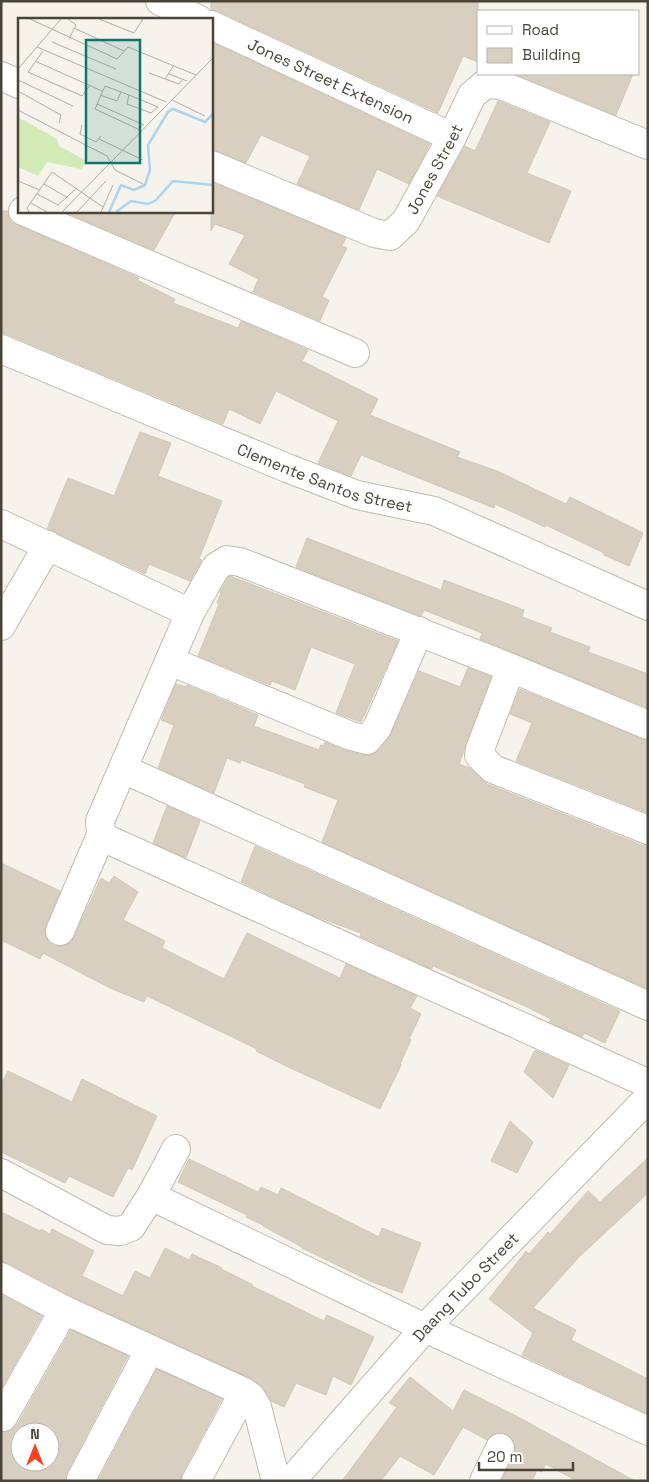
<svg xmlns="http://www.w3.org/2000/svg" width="649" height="1482" font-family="'Space Grotesk',sans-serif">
<rect width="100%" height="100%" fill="#f6f3ec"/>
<g fill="#d8cfc1" stroke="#d3c7b4" fill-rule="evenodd">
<path d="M211 1H478V62L463 56 438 113 218 11 211 10Z"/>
<path d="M211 42 430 144 409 184 377 169 359 210 297 184 310 156 261 135 246 163 211 150Z"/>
<path d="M515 74H633L616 115Z"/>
<path d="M498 101 550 122 527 173 571 191 549 243 437 196 465 146 475 151Z"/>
<path d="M211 182 346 238 342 246 347 248 322 297 329 300 320 321 253 292 258 279 229 264 245 235 215 224 211 231Z"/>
<path d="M1 211H8L10 220 17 225 139 278 137 280 175 299 173 303 238 328 241 321 308 350 302 361 378 399 370 415 460 452 457 457 497 471 566 504 570 497 643 533 629 566 604 555V553L546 525 545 527 495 504 494 508 361 455 351 476 318 463 338 421 276 391 260 424 229 409 223 424 1 332Z"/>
<path d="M63 211H176L154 250Z"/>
<path d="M140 432 171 443 158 476 222 501 199 559 202 560 190 581 149 564 145 574 47 529 68 478 114 496Z"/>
<path d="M307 538 441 590 444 580 524 610 522 617 552 628 550 632 590 647 588 652 648 674V708L480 639 482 633 424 610 421 616 296 567Z"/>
<path d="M230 576 398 641 361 722 336 713 355 664 311 647 295 690 272 681 270 685 198 656 219 604 217 603 221 593 220 592 228 578Z"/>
<path d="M468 668 491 677 459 764 470 768 487 784 642 845H648V989L322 842 338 800 304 787 305 784 241 760 240 763 227 758 214 793 158 768 174 725 161 720 176 684 186 687 187 685 258 715 254 726 319 750 321 745 324 746 325 742 347 751 363 755H371L379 750 391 734 419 671 460 687Z"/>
<path d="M520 689 642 739 648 740V813L516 761 532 723 510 714Z"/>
<path d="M167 806 200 821 186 858 153 843Z"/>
<path d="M255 846 620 1011 605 1043 584 1033 582 1037 549 1022 551 1019 525 1006 433 966 432 969 360 936 361 933 312 915 241 882Z"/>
<path d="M1 863 60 891 46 925 44 932 48 941 54 946H62L70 943 74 937 101 878 109 883 114 876 138 892 123 920 165 941 162 948 224 979 247 933 340 978 346 964 417 996 410 1008 421 1014 409 1039 411 1040 400 1064 401 1065 380 1109 286 1066 256 1051 257 1049 147 996 144 1002 110 988 43 953 40 959 1 940Z"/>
<path d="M535 1050 569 1065 553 1098 524 1072Z"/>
<path d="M8 1071 72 1102 82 1079 157 1116 132 1170 128 1168 113 1197 69 1176 65 1183 1 1152V1085Z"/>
<path d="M510 1121 533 1142 517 1173 491 1161Z"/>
<path d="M648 1158V1193L580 1256 533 1308 576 1330 571 1340 648 1379V1414L522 1355 533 1333 489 1299 526 1251 529 1254 548 1232 550 1234 588 1191 600 1202Z"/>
<path d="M189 1159 258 1192 261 1187 278 1195 281 1188 379 1237 382 1228 421 1243 402 1293 372 1282 302 1248V1247L263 1226V1225L246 1217 247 1215 178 1182Z"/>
<path d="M1 1212 40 1231 41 1229 50 1234 52 1229 94 1251 82 1276 123 1296 135 1271 150 1278 165 1248 189 1260 192 1254 222 1268 221 1269 253 1285 252 1286 324 1321 327 1315 374 1337 351 1385 333 1376 326 1395 296 1383 284 1407 271 1401 264 1389 250 1378 71 1296 8 1263 1 1262Z"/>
<path d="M1 1295 42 1316 1 1389Z"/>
<path d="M71 1330 128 1356 67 1472 66 1481H1V1432L10 1431 17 1425ZM20 1432H50V1462H20Z"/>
<path d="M157 1369 222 1399 182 1474 180 1481H98Z"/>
<path d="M410 1377 453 1411 464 1390 518 1417 635 1481H577L546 1464 542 1472 537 1470 532 1481H501L514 1454 515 1446 513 1439 506 1434 499 1432 492 1435 487 1440 463 1427 434 1475 400 1456 381 1481H342L397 1407 389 1403Z"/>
</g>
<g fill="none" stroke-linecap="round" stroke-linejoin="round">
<defs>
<g id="street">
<path d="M160 1 198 19"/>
<path id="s1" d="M211 25 452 137"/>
<path d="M1 76 19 84"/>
<path id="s2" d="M211 165 374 233 390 236 406 221 452 137 472 95 485 84 501 85 648 145"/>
<path d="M23 211 355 353"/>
<path id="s3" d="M1 349 287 468 357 495 434 511 648 606"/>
<path d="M1 524 190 613"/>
<path d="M1 626 48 545"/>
<path d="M170 661 351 736 367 740 377 728 419 631"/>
<path d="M511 668 480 749 479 755 493 769 648 830"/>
<path d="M123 769 648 1006"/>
<path d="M60 931 101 835"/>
<path d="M640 1080 109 840 101 835 100 821 190 613 216 567 227 560 240 562 511 668 648 725"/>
<path d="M1 1173 107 1230 120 1231 131 1227 151 1196 176 1149"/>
<path d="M151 1196 425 1328 648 1431"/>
<path d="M1 1277 64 1310 244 1392 251 1397 257 1407 276 1481"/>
<path d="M3 1417 64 1310"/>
<path d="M81 1479 150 1349"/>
<path d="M196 1481 244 1392"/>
<path id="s4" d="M291 1481 425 1328 648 1098"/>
<path d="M484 1481 500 1448"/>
</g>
</defs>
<use href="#street" stroke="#c2bbae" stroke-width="30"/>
<use href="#street" stroke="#fff" stroke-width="28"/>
</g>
<g text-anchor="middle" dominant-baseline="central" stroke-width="4.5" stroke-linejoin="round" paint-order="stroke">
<g font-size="16" fill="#4b4439" stroke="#fff">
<text stroke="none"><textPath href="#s1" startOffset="132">Jones Street Extension</textPath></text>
<text stroke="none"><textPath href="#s2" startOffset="274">Jones Street</textPath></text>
<text stroke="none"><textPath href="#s3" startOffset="349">Clemente Santos Street</textPath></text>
<text stroke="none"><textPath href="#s4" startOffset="261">Daang Tubo Street</textPath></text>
</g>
</g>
<g transform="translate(18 18)">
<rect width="195" height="195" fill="#f6f3ec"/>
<path d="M0 99 39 121 41 128 69 143 63 151 29 144 20 158 0 149Z" fill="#d2eab5"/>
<path fill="none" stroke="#a9d4f2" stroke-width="2.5" d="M91 194 103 167 116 172 127 167 132 152 130 127 150 94 155 91 187 104 195 96M98 194 113 183 130 186 138 182 155 163 195 167"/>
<path fill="none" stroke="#b2ada4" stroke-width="1" d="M12 1 99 41 110 29 178 57M50 1 58 7 51 21M81 1 116 15 125 1M56 10 106 33M34 24 98 51M19 29 148 84M25 33 10 54 64 78 72 67M17 43 84 73M0 51 43 1M131 55 161 66 164 62M151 56 169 63M147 61 156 47M0 62 55 88M0 73 43 97 41 105M82 77 99 83 103 74M111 77 109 86 133 95 140 89 111 77 87 68 77 91 122 112M154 82 187 98M79 86 126 107M0 92 89 138 97 152 125 166M64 107 62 116 78 124 83 118M81 121 125 142M0 163 22 172M26 166 50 180M19 176 40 187 59 170M13 185 29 194M11 194 9 190 34 154 85 189M44 194 195 40M59 194 88 163M83 194 95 167"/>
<path fill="#0f766e" fill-opacity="0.15" stroke="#0f766e" stroke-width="2.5" d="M68 22H122V145H68Z"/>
<rect width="195" height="195" fill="none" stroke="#4b4439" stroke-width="2.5"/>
</g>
<rect width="649" height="1482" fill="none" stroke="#4b4439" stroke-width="5"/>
<rect x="477" y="10" width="162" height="65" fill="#ffffff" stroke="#b7b4b0"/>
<rect x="487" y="26" width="25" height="8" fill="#ffffff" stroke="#b7b4b0"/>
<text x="522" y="35" font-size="15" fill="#4b4439">Road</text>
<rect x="487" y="48" width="25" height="15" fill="#d8cfc1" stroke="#b7b4b0"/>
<text x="522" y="60" font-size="15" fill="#4b4439">Building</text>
<g transform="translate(35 1447)"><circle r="24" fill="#ffffff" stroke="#b7b4b0"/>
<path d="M0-4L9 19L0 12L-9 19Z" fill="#fc3f1d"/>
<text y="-8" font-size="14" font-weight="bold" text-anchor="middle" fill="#4b4439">N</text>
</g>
<path d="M479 1462v8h94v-8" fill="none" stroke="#4b4439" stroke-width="2.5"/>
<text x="487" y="1462" font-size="15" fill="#4b4439" stroke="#ffffff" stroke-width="4" paint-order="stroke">20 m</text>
</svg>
